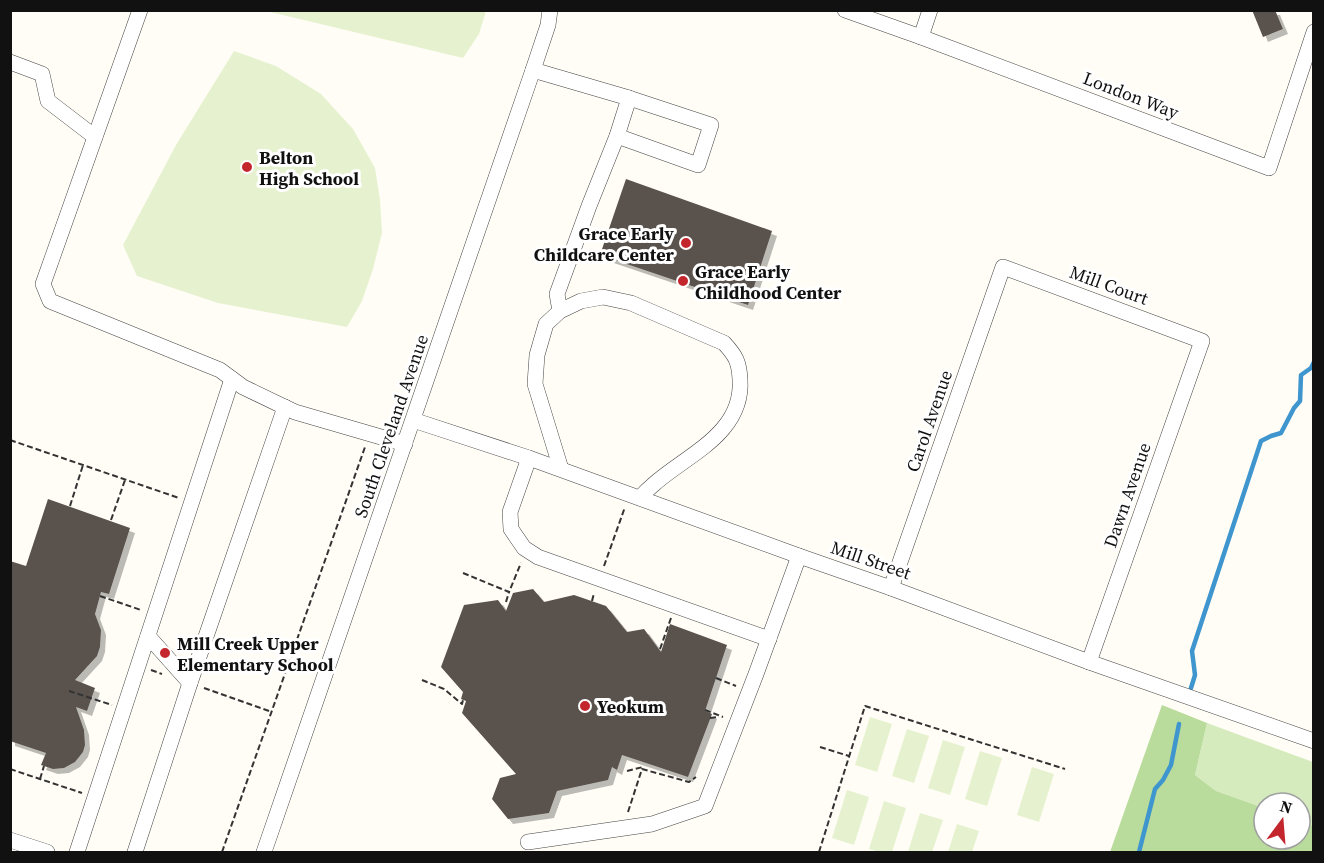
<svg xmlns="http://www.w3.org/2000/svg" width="1324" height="863" font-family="'Source Serif 4',serif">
<defs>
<filter id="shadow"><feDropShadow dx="5" dy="5" stdDeviation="0" flood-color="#0004"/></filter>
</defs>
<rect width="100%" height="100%" fill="#fffdf5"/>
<path fill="#d5ebbd" d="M1207 723 1313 762V826L1300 821V803H1264V808L1216 791 1195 775Z"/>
<path fill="#b9dc9c" d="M1162 705 1207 723 1195 775 1216 791 1264 808V839H1300V821L1313 826V852H1110Z"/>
<g fill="#e6f2cf">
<path d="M266 11 486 10V11L479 34 463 58Z"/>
<path d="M234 51 276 66 321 94 353 129 375 168 380 200 382 233 373 269 362 301 347 327 218 303 137 276 123 245 176 145Z"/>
<path d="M870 717 892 724 877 772 855 765Z"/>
<path d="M907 729 929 736 914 783 892 776Z"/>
<path d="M943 740 965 747 950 795 928 788Z"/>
<path d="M980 751 1002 758 987 806 965 799Z"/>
<path d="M1032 767 1054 774 1039 822 1017 815Z"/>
<path d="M847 790 869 797 854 845 832 838Z"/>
<path d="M884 801 906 808 892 852H880L869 849Z"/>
<path d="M920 813 943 820 932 852H908Z"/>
<path d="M957 824 979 831 972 852H948Z"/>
</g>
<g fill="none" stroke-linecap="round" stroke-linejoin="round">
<g stroke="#3f96cf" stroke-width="4.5">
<path d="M1191 688 1195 675 1192 651 1261 441 1271 436 1281 433 1294 408 1300 401 1301 375 1311 368 1314 362"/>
<path d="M1139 852 1155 789 1163 780 1171 765 1179 724"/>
</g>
</g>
<g fill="#5a524d" filter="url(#shadow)">
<path d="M1252 10H1275L1283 29 1263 37Z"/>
<path d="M626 179 772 231 748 305 600 255Z"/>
<path d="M48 499 130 528 109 594 101 592 95 614 101 630 100 647 97 656 75 680 95 688 87 711 76 707 84 730 85 745 83 752 75 762 64 768 53 769 41 765 46 753 10 741V561L26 566Z"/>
<path d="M533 589 544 602 574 595 606 606 627 632 644 629 661 652 670 624 727 645 705 711 712 714 688 777 622 755 617 770 612 767 608 780 557 791 549 813 508 819 492 799 500 778 516 774 462 713 466 701 461 699 463 692 441 667 464 605 498 600 506 611 513 593Z"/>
</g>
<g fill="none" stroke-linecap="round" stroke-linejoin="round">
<defs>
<g id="minor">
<path d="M140 10 43 284 50 301 220 370 243 387 295 412 405 444"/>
<path d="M845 10 921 37 1269 168 1314 32"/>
<path d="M921 37 930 10"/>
<path d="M10 62 42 74 48 101 95 137"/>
<path d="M533 70 629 98 617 136 589 206 557 294 560 311"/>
<path d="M617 136 698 165 711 125 629 98"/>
<path d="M413 420 529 458 799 556 891 588 1089 662 1314 741"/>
<path d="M529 458 510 512 511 529 524 548 538 557 769 639"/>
<path d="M561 469 535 384 537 355 546 324 560 311 581 301 603 297 631 303 724 343C736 356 739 362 740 379 744 434 686 455 653 485 648 489 644 493 640 498"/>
<path d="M891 588 1003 267 1202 341 1089 662"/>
<path d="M148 636 190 683"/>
<path d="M10 840 47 852"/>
<path d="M528 842 652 824 705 806 756 674 799 556"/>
<path d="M77 852 232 379"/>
<path d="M135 852 190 683 285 407"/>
<path d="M264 852 533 70 548 25 550 10"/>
</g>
</defs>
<use href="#minor" stroke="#444" stroke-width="16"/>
<g stroke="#333" stroke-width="2" stroke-dasharray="6 3" stroke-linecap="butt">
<path d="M10 440 179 498"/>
<path d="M70 506 83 465"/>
<path d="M111 520 125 480"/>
<path d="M604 566 625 507"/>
<path d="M463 573 509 592 521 563"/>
<path d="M100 596 141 610"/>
<path d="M592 601 594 593"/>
<path d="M506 602 509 592"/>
<path d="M660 649 671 618"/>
<path d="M151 670 162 674"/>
<path d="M716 678 736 686"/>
<path d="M422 680 444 689 462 704 463 700"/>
<path d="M204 688 272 712"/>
<path d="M69 691 112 705"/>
<path d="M705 710 723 717"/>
<path d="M710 718 719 717"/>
<path d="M820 747 849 756"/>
<path d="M10 769 82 793"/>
<path d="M627 771 643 767"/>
<path d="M40 779 44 766"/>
<path d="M628 812 642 769 689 782 696 777"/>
<path d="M222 852 365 447"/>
<path d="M819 852 865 706 1065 769"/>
</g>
<use href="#minor" stroke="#fff" stroke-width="15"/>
</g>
<g fill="#c4262e" stroke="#fff" stroke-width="2">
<circle cx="247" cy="167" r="6"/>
<circle cx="686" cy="243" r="6"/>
<circle cx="683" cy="281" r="6"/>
<circle cx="165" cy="653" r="6"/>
<circle cx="585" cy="706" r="6"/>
</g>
<g text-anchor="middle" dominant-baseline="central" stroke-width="6" stroke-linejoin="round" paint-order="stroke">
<g font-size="18" fill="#111" stroke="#fff">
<text transform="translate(1131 95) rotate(21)">London Way</text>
<text transform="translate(1109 285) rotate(20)">Mill Court</text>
<text transform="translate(929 421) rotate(-71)">Carol Avenue</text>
<text transform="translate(391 426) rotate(-71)">South Cleveland Avenue</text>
<text transform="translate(1127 495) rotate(-71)">Dawn Avenue</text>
<text transform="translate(871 560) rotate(19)">Mill Street</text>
</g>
<g font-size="18" font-weight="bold" fill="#111" stroke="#fff" text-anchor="start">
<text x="259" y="157">Belton<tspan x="259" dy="21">High School</tspan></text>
<text x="674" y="233" text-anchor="end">Grace Early<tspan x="674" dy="21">Childcare Center</tspan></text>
<text x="695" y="271">Grace Early<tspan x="695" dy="21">Childhood Center</tspan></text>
<text x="177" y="643">Mill Creek Upper<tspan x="177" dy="21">Elementary School</tspan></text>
<text x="597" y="706">Yeokum</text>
</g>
</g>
<rect width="1324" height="863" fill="none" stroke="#111111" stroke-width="24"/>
<g transform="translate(1282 821) rotate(16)"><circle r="28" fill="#ffffff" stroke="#a0a0a0" stroke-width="1.5"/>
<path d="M0-4.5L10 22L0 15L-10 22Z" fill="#c4262e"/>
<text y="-9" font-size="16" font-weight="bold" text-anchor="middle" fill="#111111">N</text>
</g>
</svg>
